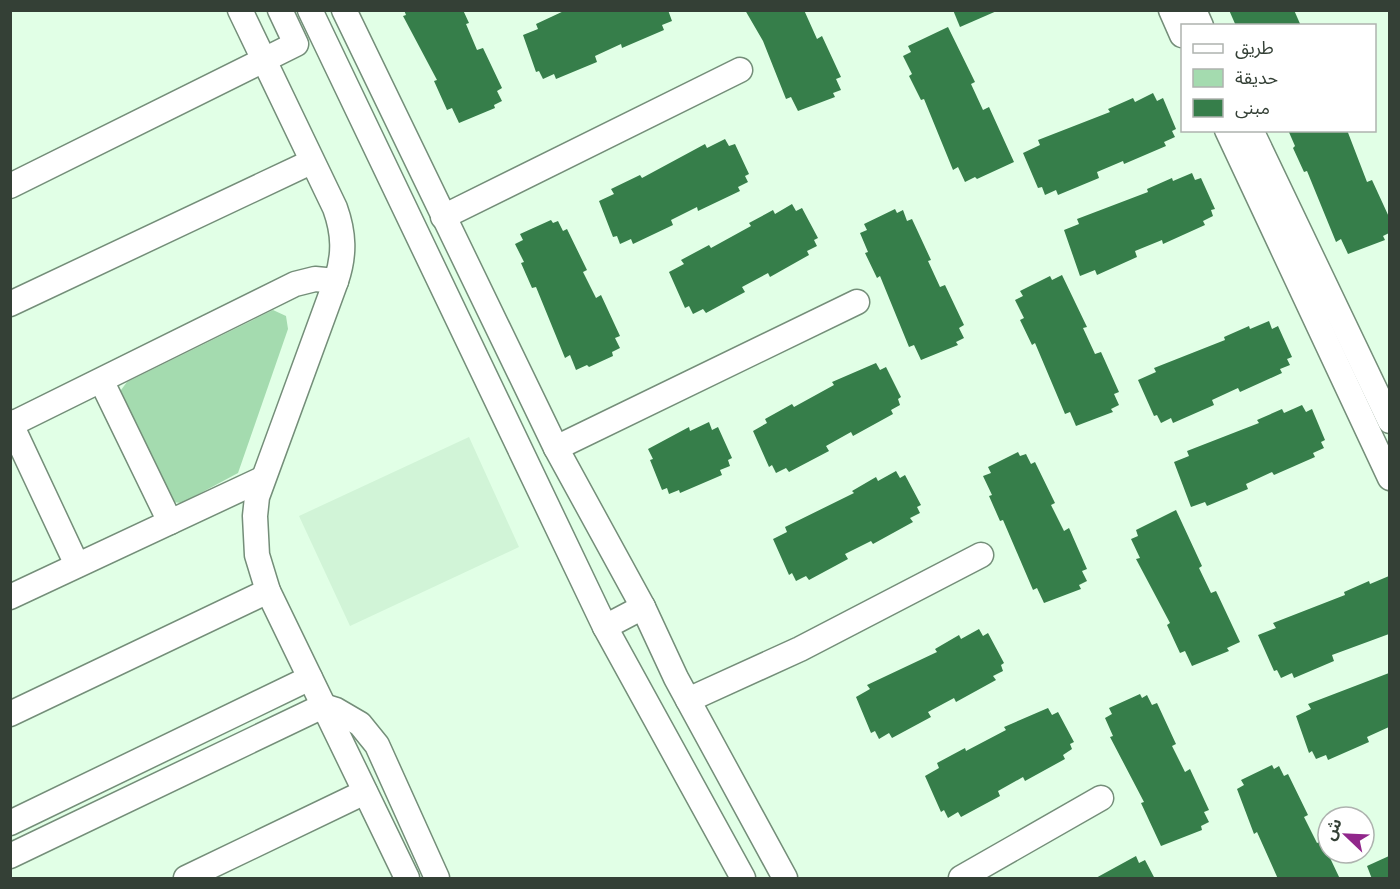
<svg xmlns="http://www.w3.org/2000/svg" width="1400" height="889" font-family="Montserrat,'Noto Sans Arabic',sans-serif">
<rect width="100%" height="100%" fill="#e1ffe6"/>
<path fill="#d1f4d7" d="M469 437 519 547 350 626 299 516Z"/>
<path fill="#a4dbaf" d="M273 310 286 316 288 329 238 473 182 503 171 502 118 394 127 382Z"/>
<g fill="#367e4a">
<path d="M404 10H463L469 23 466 24 477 50 483 48 502 88 497 91 502 101 494 105 495 108 459 123 452 108 447 110 434 81 437 80 403 16 406 15Z"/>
<path d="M566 10H668L672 21 662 25 664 30 622 48 621 44 595 56 597 62 556 79 554 74 543 79 539 71 536 72 523 35 538 29 536 24Z"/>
<path d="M745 10H804L817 39 822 36 841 77 836 79 841 90 833 93 835 97 798 111 791 97 786 99 763 41Z"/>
<path d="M953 10H999L960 27Z"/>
<path d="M1229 10H1294L1301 26H1236Z"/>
<path d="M948 27 975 82 971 84 983 110 989 107 1014 162 977 179 975 177 965 182 958 167 953 170 924 99 921 100 909 76 912 74 903 56 911 52 908 46Z"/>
<path d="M1153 93 1157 101 1163 98 1176 129 1172 131 1175 137 1164 142 1166 146 1124 164 1123 161 1097 172 1099 178 1058 195 1056 190 1045 195 1042 187 1038 188 1023 153 1040 145 1038 140 1110 112 1108 109 1133 98 1135 102Z"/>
<path d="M1288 130H1347L1367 182 1372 180 1389 217V233L1383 236 1385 240 1348 254 1341 239 1336 242 1307 171 1304 172 1293 148 1295 146Z"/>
<path d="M725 139 729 146 735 144 749 174 745 176 748 182 738 187 740 191 698 211 697 207 671 220 673 225 633 244 631 239 620 244 617 236 613 237 599 201 614 194 611 189 640 175 642 178 705 144 707 148Z"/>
<path d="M1192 173 1195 180 1201 178 1215 209 1211 210 1213 216 1203 221 1205 225 1163 244 1162 240 1135 251 1137 257 1097 275 1095 270 1080 276 1064 230 1079 224 1077 219 1148 192 1147 189 1172 178 1173 181Z"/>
<path d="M792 204 796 211 802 208 818 238 814 240 817 246 807 251 809 255 770 277 768 273 742 287 745 292 706 313 703 309 693 314 689 306 685 308 669 272 684 264 681 260 709 245 711 248 751 226 749 223 773 210 775 214Z"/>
<path d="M895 209 897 213 903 210 907 221 912 219 931 260 928 261 940 287 945 285 964 325 959 328 964 338 956 342 958 345 921 360 914 345 909 347 880 276 877 278 865 253 868 252 860 233 867 230 864 224Z"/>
<path d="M551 220 553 223 558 221 563 231 567 229 587 270 583 272 596 298 601 295 620 336 615 338 620 348 612 352 613 356 589 367 587 365 576 370 570 355 565 358 536 287 532 288 521 263 524 262 515 244 523 240 520 234Z"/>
<path d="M1062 275 1087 327 1083 328 1095 354 1101 352 1119 392 1114 394 1119 405 1111 409 1113 412 1076 426 1070 412 1065 414 1035 343 1032 345 1020 320 1024 318 1015 300 1023 296 1020 291 1050 276 1052 280Z"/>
<path d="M1269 321 1272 329 1278 326 1292 357 1287 359 1290 365 1280 369 1282 373 1240 392 1238 388 1212 400 1214 405 1173 423 1171 418 1161 423 1157 415 1154 416 1138 380 1156 372 1154 368 1225 340 1224 337 1249 326 1250 329Z"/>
<path d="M876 363 880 370 886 367 901 397 898 399 900 405 891 410 893 414 853 436 851 432 826 446 829 451 789 472 786 468 776 473 772 465 769 467 753 431 767 423 765 419 792 404 794 407 834 385 832 382Z"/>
<path d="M1302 405 1306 412 1312 409 1325 440 1321 442 1324 448 1313 453 1315 457 1274 475 1272 472 1246 484 1248 489 1207 506 1205 502 1191 507 1174 462 1189 456 1187 451 1259 423 1257 420 1282 409 1284 413Z"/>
<path d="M709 422 712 430 718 427 732 458 728 460 730 466 720 470 722 475 680 493 679 490 669 494 667 488 662 490 650 460 653 459 648 449 689 427 690 431Z"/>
<path d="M1018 452 1020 456 1026 454 1031 464 1035 462 1055 503 1051 505 1064 531 1069 528 1087 569 1082 571 1087 581 1079 585 1081 589 1044 603 1037 588 1033 590 1003 520 1000 521 989 496 992 495 983 476 991 473 988 467Z"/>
<path d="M896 471 900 478 905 475 921 505 917 507 920 513 910 518 913 522 873 544 871 541 845 554 848 559 809 580 806 576 796 581 792 573 789 575 773 539 787 532 785 527 854 493 852 491 876 477 878 481Z"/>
<path d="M1176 510 1202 566 1199 568 1211 593 1216 591 1240 642 1227 648 1229 651 1192 666 1185 651 1180 653 1167 625 1170 623 1136 559 1140 558 1131 539 1138 536 1136 530Z"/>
<path d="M1389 576V634L1332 655 1334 661 1294 678 1292 673 1281 678 1277 670 1274 671 1258 635 1276 628 1273 623 1345 595 1344 592 1369 581 1370 584Z"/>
<path d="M979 629 983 636 988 633 1004 663 1001 665 1003 671 993 676 996 680 956 702 954 698 928 712 931 717 892 738 889 733 879 739 875 731 871 733 856 697 870 689 867 685 937 652 935 649 959 635 961 639Z"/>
<path d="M1389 673V727L1367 737 1369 742 1328 760 1326 755 1316 759 1312 751 1309 753 1296 716 1311 709 1308 704Z"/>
<path d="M1140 694 1142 698 1147 695 1152 705 1157 703 1176 744 1172 746 1185 772 1190 769 1209 810 1204 812 1209 822 1201 826 1202 830 1161 846 1141 803 1144 802 1110 737 1113 736 1105 718 1112 714 1109 708Z"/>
<path d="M1048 708 1052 715 1058 712 1074 742 1070 744 1072 749 1063 755 1065 759 1025 781 1023 777 998 791 1000 796 961 817 958 812 948 818 944 810 941 812 925 776 939 768 937 763 965 748 966 751 1006 730 1004 727Z"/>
<path d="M1272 765 1274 769 1279 766 1284 776 1288 774 1308 815 1304 817 1317 843 1322 841 1340 879H1278L1257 832 1254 834 1237 789 1244 785 1241 780Z"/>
<path d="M1136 856 1139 863 1145 860 1155 879H1094Z"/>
<path d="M1389 856V879H1372L1367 866Z"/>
</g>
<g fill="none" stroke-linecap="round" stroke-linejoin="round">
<defs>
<g id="minor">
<path d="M240 10 335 208C344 233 345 255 336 281L257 497 255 516 257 555 268 591 407 878"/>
<path d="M310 10 605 627 743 878"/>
<path d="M344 10 556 448 643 607 676 678 785 878"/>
<path d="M1171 10 1182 35"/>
<path d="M1194 10 1201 26"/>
<path d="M1227 130 1390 478"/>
<path d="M1251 130 1390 421"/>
<path d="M10 186 296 44 280 10"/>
<path d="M443 217 740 70"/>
<path d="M10 304 311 162"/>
<path d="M102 382 170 522"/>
<path d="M10 422 77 565"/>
<path d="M12 424 295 284 315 279 336 281"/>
<path d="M556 448 857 302"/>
<path d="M10 597 262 479"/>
<path d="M605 627 643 607"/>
<path d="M688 700 800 649 981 555"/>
<path d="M10 714 268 591"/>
<path d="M10 823 310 678"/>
<path d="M10 856 323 706 336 710 360 724 377 745 437 878"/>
<path d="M186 878 365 792"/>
<path d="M961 878 1101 798"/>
</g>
</defs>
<use href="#minor" stroke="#748e79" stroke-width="27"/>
<use href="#minor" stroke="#fff" stroke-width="24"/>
</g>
<rect width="1400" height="889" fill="none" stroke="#344036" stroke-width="24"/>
<rect x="1181" y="24" width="195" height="108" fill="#ffffff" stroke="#aeb3af" stroke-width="1.5"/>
<rect x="1193" y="44" width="30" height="9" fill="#ffffff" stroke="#aeb3af" stroke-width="1.5"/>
<text x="1235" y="54" font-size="18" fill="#344036">طريق</text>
<rect x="1193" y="69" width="30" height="18" fill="#a4dbaf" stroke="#aeb3af" stroke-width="1.5"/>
<text x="1235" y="84" font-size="18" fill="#344036">حديقة</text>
<rect x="1193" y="99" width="30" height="18" fill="#367e4a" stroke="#aeb3af" stroke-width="1.5"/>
<text x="1235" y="114" font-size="18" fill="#344036">مبنى</text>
<g transform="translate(1346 835) rotate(293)"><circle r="28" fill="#ffffff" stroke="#aeb3af" stroke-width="1.5"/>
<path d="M0-4.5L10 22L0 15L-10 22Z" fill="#91278b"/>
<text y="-9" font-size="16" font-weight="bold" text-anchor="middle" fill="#344036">ش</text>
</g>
</svg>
